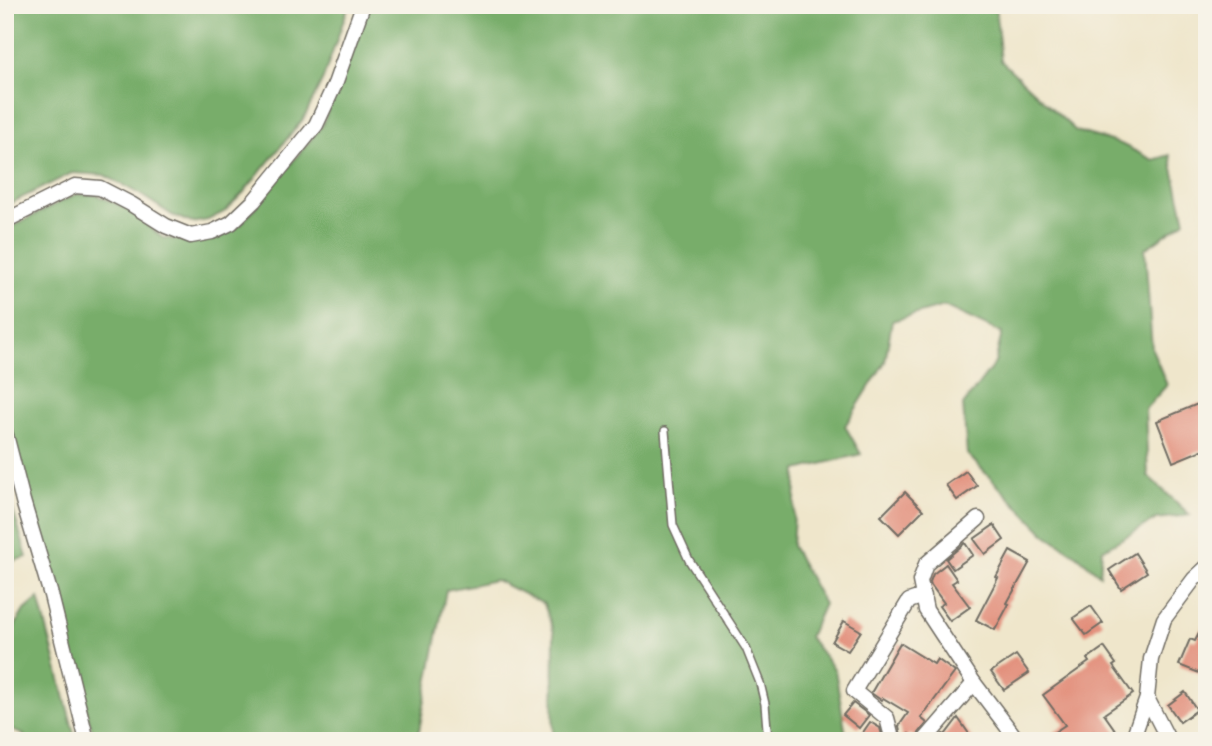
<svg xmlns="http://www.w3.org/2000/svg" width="1212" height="746" font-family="'IM FELL Great Primer',serif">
<rect width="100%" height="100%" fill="#f7f3e8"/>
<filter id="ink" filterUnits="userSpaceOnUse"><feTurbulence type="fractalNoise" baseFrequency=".0143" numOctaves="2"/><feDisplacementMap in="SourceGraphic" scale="14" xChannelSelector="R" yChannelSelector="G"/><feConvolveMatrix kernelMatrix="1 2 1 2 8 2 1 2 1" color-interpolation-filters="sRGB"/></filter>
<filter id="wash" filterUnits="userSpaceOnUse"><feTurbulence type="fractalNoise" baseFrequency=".00686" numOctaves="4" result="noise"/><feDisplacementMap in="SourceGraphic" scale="28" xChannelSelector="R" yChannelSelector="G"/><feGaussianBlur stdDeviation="1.57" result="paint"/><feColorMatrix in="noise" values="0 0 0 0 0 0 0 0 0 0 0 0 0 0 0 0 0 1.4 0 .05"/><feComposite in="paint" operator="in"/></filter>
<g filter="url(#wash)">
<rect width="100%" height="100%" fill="#efe6cb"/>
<g fill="#78ad6a" stroke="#526c4a" stroke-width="2">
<path d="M5 5H349L323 79 304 118 244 192 224 212 208 220 192 223 172 215 138 193 104 175 72 173 5 206Z"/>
<path d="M368 5H995L1001 61 1076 131 1121 144 1153 160 1170 155 1185 221 1145 249 1152 349 1167 385 1145 409 1148 476 1190 515 1157 519 1102 550 1100 575 1078 556 1045 534 967 454 963 405 995 363 1002 333 944 306 892 321 885 362 845 426 861 454 797 470 792 546 824 604 809 637 835 670 847 741H553L554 633 544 604 496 580 446 590 417 741H95L5 411V230L76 194 97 195 128 209 163 238 191 241 222 235 241 224 322 126Z"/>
<path d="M5 484 27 557 5 563Z"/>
<path d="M39 598 76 741H24V735L5 727V635H10L23 612Z"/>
</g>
<g id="blocks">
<g fill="#e28d79">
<path d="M1200 403 1207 419V448L1173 462 1157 421Z"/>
<path d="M966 471 977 486 957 500 946 485Z"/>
<path d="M905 492 923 510 899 534 881 516Z"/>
<path d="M994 525 1004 540 985 554 974 539Z"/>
<path d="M965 543 973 555 953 569 946 559Z"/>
<path d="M1010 551 1030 562 1007 603 1009 604 995 630 976 620 998 578 996 577Z"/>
<path d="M1135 553 1147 572 1121 589 1109 570Z"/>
<path d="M946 564 957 580 952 583 970 607 950 621 939 606 944 603 931 585 930 582 933 574Z"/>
<path d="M1091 606 1103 623 1086 635 1073 618Z"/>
<path d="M1207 618V667L1204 675 1179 665 1190 639 1195 641Z"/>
<path d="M844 621 861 631 848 651 832 642Z"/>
<path d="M900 643 934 664 937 659 955 672 921 718 927 723 915 738 909 734 905 741H902L899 726 908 713 883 698 881 700 871 693Z"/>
<path d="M1104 647 1116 664 1113 666 1133 694 1104 714 1123 741H1099L1093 732 1080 741H1041L1065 725 1043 695 1089 662 1087 659Z"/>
<path d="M1016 655 1029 673 1004 690 991 672Z"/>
<path d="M1185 692 1197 710 1180 722 1168 705Z"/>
<path d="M853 703 869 715 859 728 843 715Z"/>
<path d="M958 718 974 741H937L943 734 945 735Z"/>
<path d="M870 722 880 728 882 735 878 741H857Z"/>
</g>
</g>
</g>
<g filter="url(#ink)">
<use href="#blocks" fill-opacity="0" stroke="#706c63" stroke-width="2"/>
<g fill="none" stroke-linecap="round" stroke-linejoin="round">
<defs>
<path id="service" d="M665 431 673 525 689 560 746 648 760 683 765 704 768 741"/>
<g id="minor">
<path d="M5 221 75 186 100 188 131 204 166 226 191 236 212 232 231 223 254 201 316 125 335 84 363 5"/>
<path d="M5 431 23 501 51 595 87 741"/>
<path d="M978 519 926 564 920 581 926 610 974 683 1018 741"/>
<path d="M1147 698 1169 741"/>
<path d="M893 741 887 718 854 691 909 601 924 596"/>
<path d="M924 741 974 683"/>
<path d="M1132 741 1147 698 1151 659 1164 619 1194 579 1207 567"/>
</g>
</defs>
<use href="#service" stroke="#706c63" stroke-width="10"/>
<use href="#minor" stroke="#706c63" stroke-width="17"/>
<use href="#service" stroke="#fff" stroke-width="7"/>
<use href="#minor" stroke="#fff" stroke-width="14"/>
</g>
</g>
<rect width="1212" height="746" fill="none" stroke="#f7f3e8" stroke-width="28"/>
</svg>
